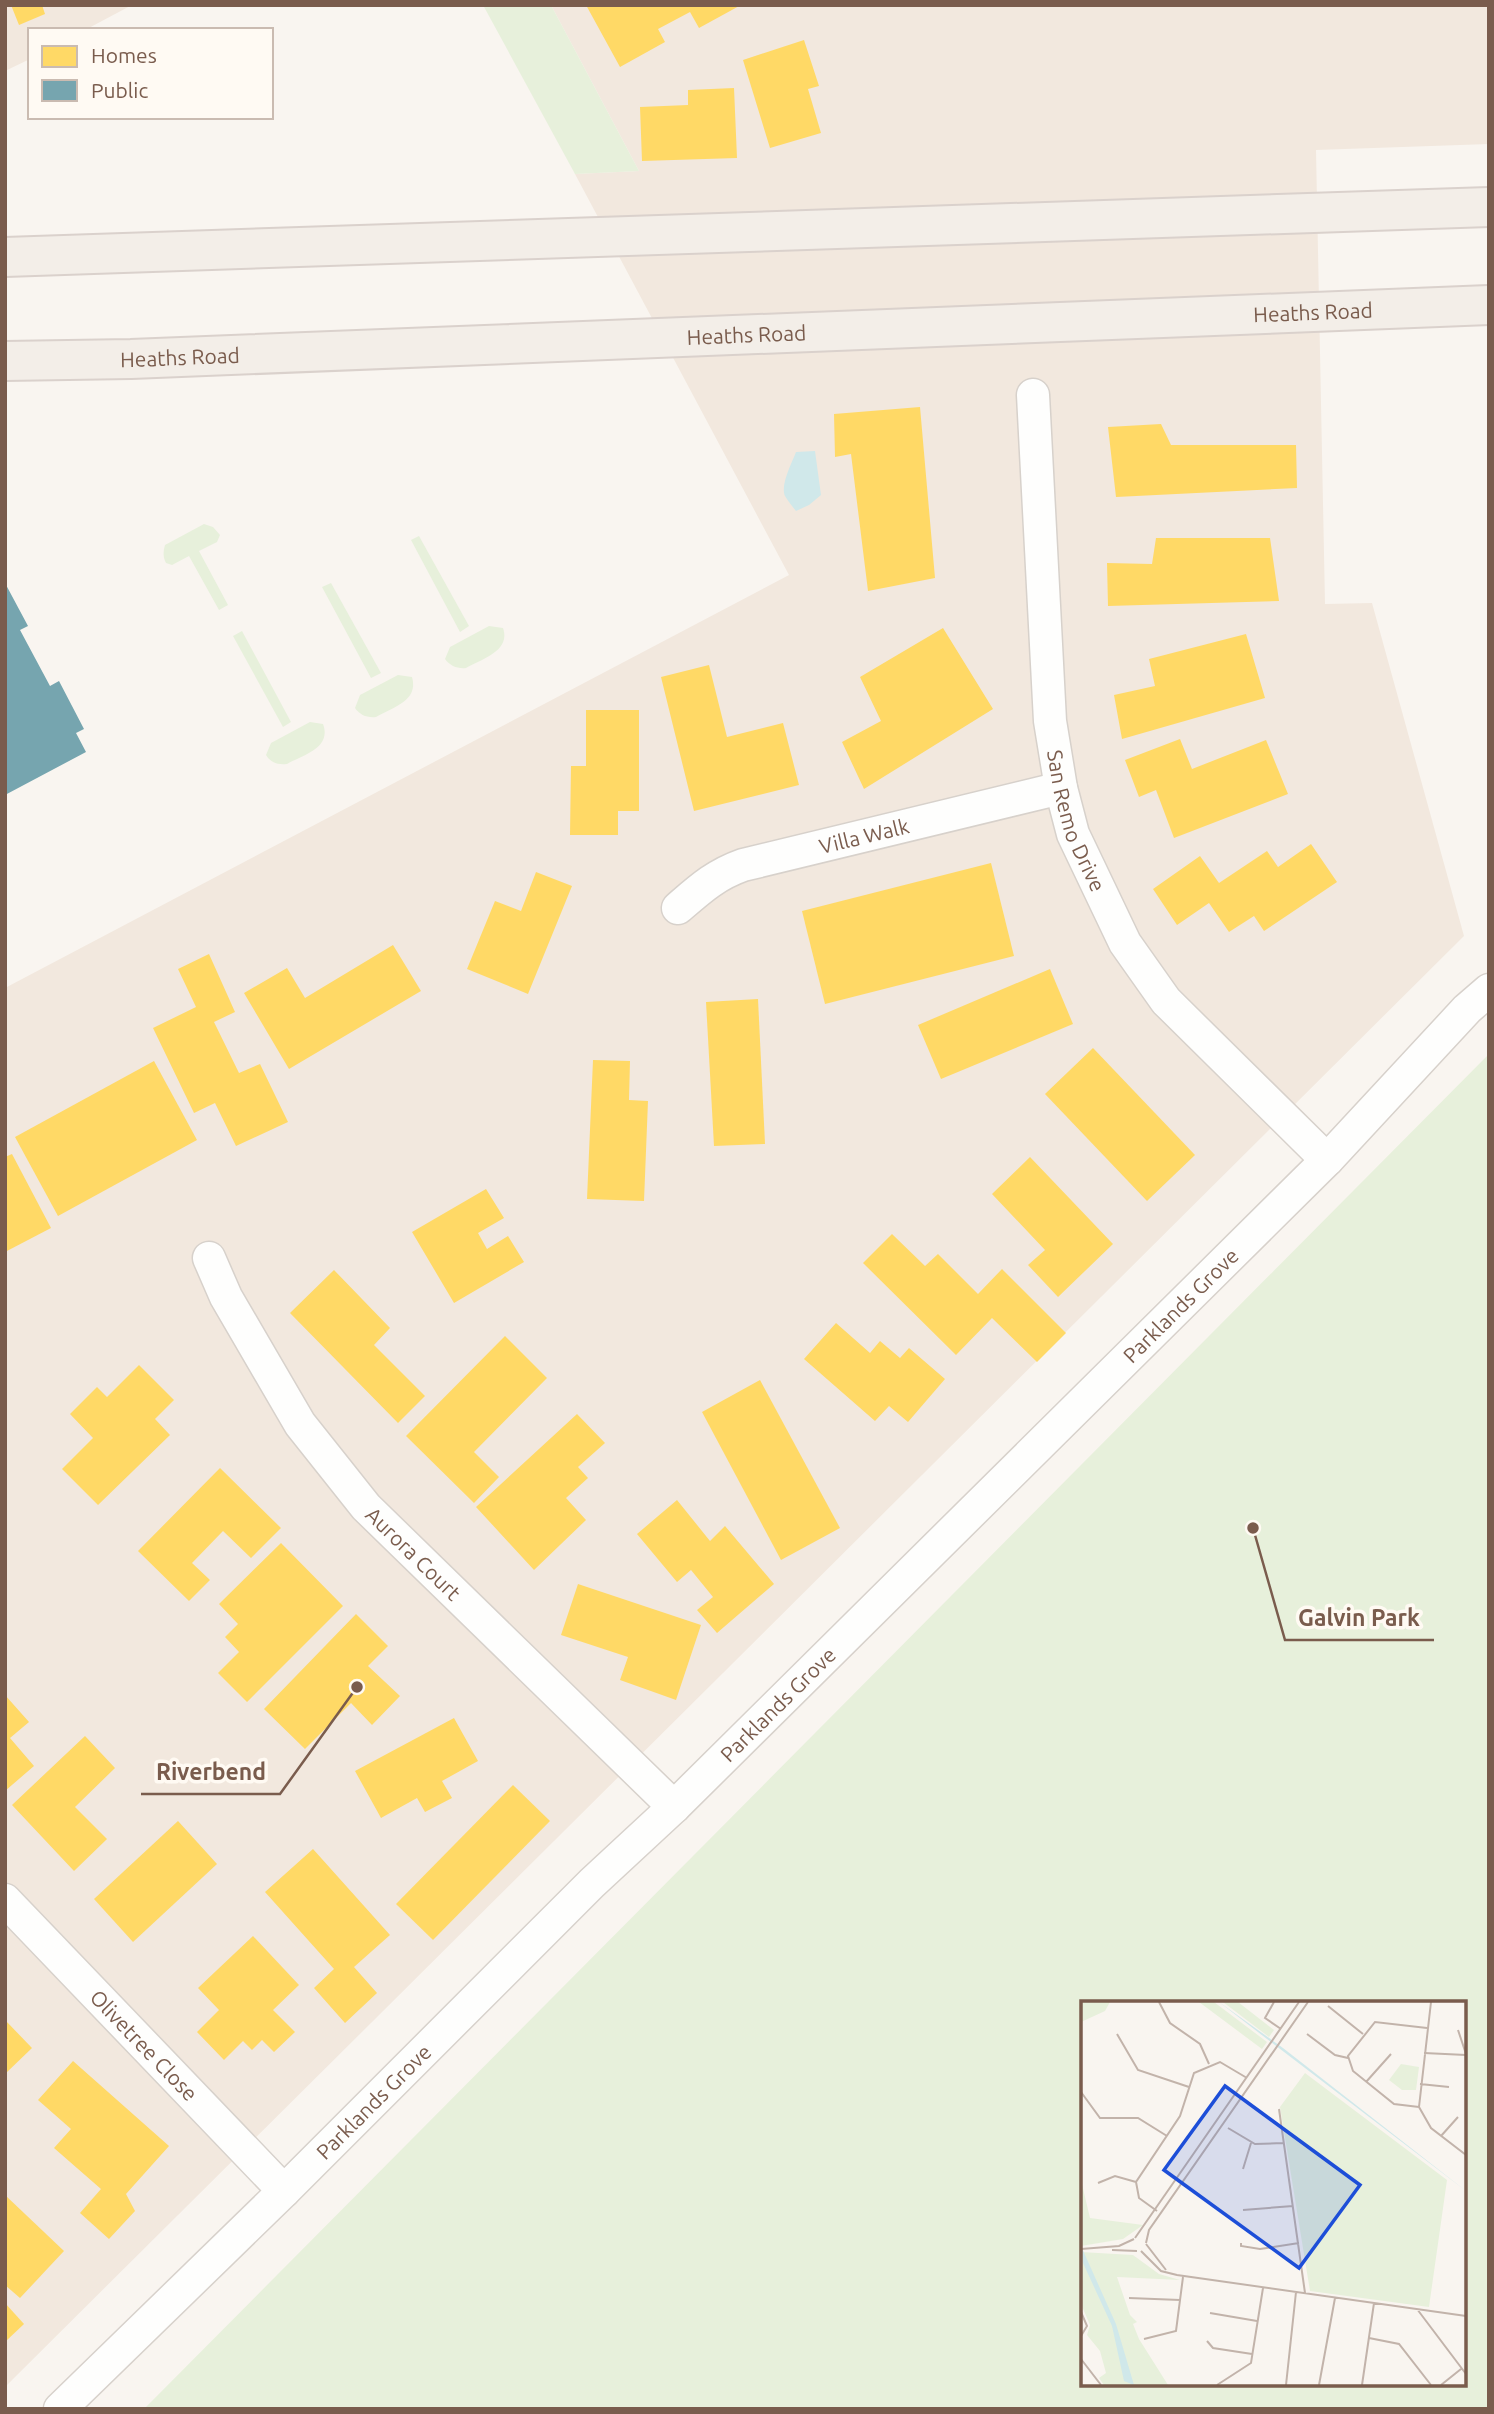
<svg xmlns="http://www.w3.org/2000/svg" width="1494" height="2414" font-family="Ubuntu,sans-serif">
<rect width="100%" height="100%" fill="#f9f5f0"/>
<g fill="#f2e8de">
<path d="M5 5H132L85 30H30V59L5 71Z"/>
<path d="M551 5H1489V144L1316 150 1325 604 1372 603 1464 936 5 2387V988L789 575 575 174 639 171Z"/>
</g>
<g fill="#e7f0db" fill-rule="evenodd">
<path d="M483 5H551L639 171 575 174Z"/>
<path d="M204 524 213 527 220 535 217 542 199 551 228 605 219 610 189 556 172 565 166 563C163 557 163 552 165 545Z"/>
<path d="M419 536 469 626 460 632 411 540Z"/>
<path d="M331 583 381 673 371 678 322 587Z"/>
<path d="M489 626 503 628C511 651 482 659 466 668 458 669 450 666 445 659L450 647Z"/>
<path d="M242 631 291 722 283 727 233 636Z"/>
<path d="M398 675 412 677C419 701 393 707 376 717 367 718 360 715 355 708L360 695Z"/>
<path d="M310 722 323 724C332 748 303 755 287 764 278 765 271 763 266 755L271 743Z"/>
<path d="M1489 1054V2409H144ZM1083 2003H1464V2384H1083Z"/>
</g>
<path fill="#d0e8ea" d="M815 451 821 495 809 505 796 511C792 506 788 501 785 496 780 485 792 463 796 452Z"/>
<g fill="#ffd966">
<path d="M11 5H42L45 14 19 25Z"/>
<path d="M586 5H741L699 28 690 12 658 29 665 42 620 67Z"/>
<path d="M804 40 819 86 808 89 821 133 770 148 743 60Z"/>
<path d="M734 88 737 158 642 161 640 107 688 105V90Z"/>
<path d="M920 407 935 578 868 591 851 454 835 457 834 414Z"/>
<path d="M1161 424 1171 445H1296L1297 488 1116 497 1108 427Z"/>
<path d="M1156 538H1270L1279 601 1108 606 1107 563 1152 564Z"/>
<path d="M943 628 993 709 864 789 842 742 881 721 860 677Z"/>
<path d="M1246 634 1265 698 1122 739 1114 695 1155 686 1149 659Z"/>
<path d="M709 665 727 737 783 723 799 785 694 811 661 677Z"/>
<path d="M586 710H639V811H618V835H570L571 766H586Z"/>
<path d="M1180 739 1192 769 1266 740 1288 794 1174 838 1156 790 1139 797 1125 760Z"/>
<path d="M1311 844 1337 882 1264 931 1254 916 1229 932 1209 903 1177 925 1153 889 1200 856 1219 883 1267 851 1278 867Z"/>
<path d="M991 863 1014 956 825 1004 802 911Z"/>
<path d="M536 872 572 886 528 994 467 969 495 901 521 911Z"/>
<path d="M393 945 421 991 289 1069 244 993 287 968 305 998Z"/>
<path d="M209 954 235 1012 214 1022 239 1073 260 1064 288 1122 236 1146 215 1103 194 1113 153 1028 196 1007 178 969Z"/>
<path d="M1050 969 1073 1024 941 1079 918 1025Z"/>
<path d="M758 999 765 1144 714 1146 706 1002Z"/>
<path d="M1093 1048 1195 1155 1147 1201 1045 1094Z"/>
<path d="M593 1060 630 1061 629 1100 648 1101 644 1201 587 1199Z"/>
<path d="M154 1061 197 1140 58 1216 15 1137Z"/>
<path d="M12 1154 51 1228 5 1252V1157Z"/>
<path d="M1030 1157 1113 1244 1058 1297 1028 1265 1045 1250 992 1194Z"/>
<path d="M486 1189 504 1218 478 1233 487 1249 508 1236 524 1262 454 1303 412 1232Z"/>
<path d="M892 1234 925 1266 938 1254 978 1294 1002 1269 1066 1333 1037 1362 992 1318 956 1355 863 1263Z"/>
<path d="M334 1270 390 1328 374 1345 425 1396 398 1423 290 1313Z"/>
<path d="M836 1323 870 1353 880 1341 900 1358 909 1348 945 1379 908 1422 889 1406 875 1421 804 1359Z"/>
<path d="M505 1336 547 1378 474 1452 499 1477 474 1503 406 1436Z"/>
<path d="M139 1365 174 1400 155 1419 170 1435 98 1505 62 1469 93 1438 70 1414 97 1387 107 1397Z"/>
<path d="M760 1380 840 1528 781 1560 702 1412Z"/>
<path d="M577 1414 605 1443 578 1467 588 1478 566 1498 586 1520 534 1570 476 1507Z"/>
<path d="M220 1468 281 1528 251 1558 223 1531 192 1563 210 1580 189 1601 138 1551Z"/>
<path d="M677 1500 710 1541 725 1526 774 1584 717 1633 697 1610 713 1597 691 1570 677 1582 637 1534Z"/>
<path d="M281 1543 343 1606 247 1702 218 1673 239 1652 225 1637 238 1624 219 1604Z"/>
<path d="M578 1584 701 1625 676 1700 620 1680 628 1657 561 1635Z"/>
<path d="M356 1614 388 1646 368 1666 400 1696 372 1725 351 1703 305 1749 264 1709Z"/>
<path d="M5 1695 29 1722 10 1738 34 1766 5 1791Z"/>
<path d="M454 1718 478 1761 442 1781 452 1798 425 1812 417 1798 381 1818 355 1771Z"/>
<path d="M85 1736 115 1768 75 1807 107 1839 74 1871 12 1805Z"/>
<path d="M513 1785 550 1821 433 1940 396 1904Z"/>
<path d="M178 1821 217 1864 133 1942 94 1899Z"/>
<path d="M313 1849 390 1935 354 1967 377 1993 345 2023 314 1988 334 1969 265 1892Z"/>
<path d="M253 1936 299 1985 273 2010 295 2032 274 2052 262 2040 252 2050 243 2041 224 2060 197 2032 219 2010 198 1988Z"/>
<path d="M5 2020 32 2048 5 2074Z"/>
<path d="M73 2061 169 2146 126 2194 135 2211 109 2239 80 2213 101 2189 54 2148 71 2129 38 2100Z"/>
<path d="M5 2195 64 2251 20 2298 5 2285Z"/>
<path d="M5 2303 24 2324 5 2342Z"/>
</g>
<path fill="#76a5af" d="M5 583 28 626 20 630 50 686 59 681 84 729 76 733 86 752 5 795Z"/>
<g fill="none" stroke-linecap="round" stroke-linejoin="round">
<defs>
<g id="minor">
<path id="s1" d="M1033 395 1050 721 1061 788 1073 834 1125 943 1166 1001 1327 1160"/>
<path id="s2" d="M678 908C700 889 715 875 743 865L1061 788"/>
<path id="s3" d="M209 1258 226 1297 300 1424 366 1507 674 1807"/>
<path id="s4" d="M5 1900 284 2191"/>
<path id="s5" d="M60 2409 284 2191 592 1883 674 1807 1327 1160 1467 1009 1489 990"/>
</g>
<g id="primary">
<path d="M5 257 1489 207"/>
<path id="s6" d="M5 361 131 359 1489 305"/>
</g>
</defs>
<use href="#minor" stroke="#d7d1cb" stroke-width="35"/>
<use href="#primary" stroke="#dad1cc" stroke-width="42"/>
<use href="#minor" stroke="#fefefd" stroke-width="32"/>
<use href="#primary" stroke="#f3eee8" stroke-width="38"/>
</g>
<g text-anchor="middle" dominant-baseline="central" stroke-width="7" stroke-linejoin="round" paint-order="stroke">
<g font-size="21" fill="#7a5c4d" stroke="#fffaf3">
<text stroke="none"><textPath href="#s6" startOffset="1309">Heaths Road</textPath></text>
<text stroke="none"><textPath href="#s6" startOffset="742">Heaths Road</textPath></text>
<text stroke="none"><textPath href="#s6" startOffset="175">Heaths Road</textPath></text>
<text stroke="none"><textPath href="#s1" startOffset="430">San Remo Drive</textPath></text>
<text stroke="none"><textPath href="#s2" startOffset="203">Villa Walk</textPath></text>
<text stroke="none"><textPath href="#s5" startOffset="1573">Parklands Grove</textPath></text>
<text stroke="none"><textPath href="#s3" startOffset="362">Aurora Court</textPath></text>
<text stroke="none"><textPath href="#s5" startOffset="1006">Parklands Grove</textPath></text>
<text stroke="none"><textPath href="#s4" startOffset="201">Olivetree Close</textPath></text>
<text stroke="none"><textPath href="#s5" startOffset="439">Parklands Grove</textPath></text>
</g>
</g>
<g transform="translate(1081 2001)">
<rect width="385" height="385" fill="#f9f5f0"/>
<path d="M0 1H29L24 10 0 21ZM118 1H133L186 41 181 48ZM142 1H157L193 29 188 36ZM320 63 338 66 335 89H321L308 79ZM224 72 366 179 348 306 229 290 199 106ZM0 179 9 217 62 224 42 238 0 245ZM0 251 52 254 78 273 99 279 36 276 49 314 56 321 52 323 58 338 87 384H23L18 377 25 372 19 350 6 334 9 324 0 303Z" fill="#e7f0db"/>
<path d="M138 1 202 47 385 190 186 38ZM0 245 35 323 53 384 43 380 31 325 2 262Z" fill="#d0e8ea"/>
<path fill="none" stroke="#c2b3aa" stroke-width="2" d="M78 1 89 22 119 43 128 63M193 1 184 17 200 28M350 1 338 106 350 127 385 154M247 5 282 33M377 29 385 53M36 33 57 69 108 86M226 33 254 54 267 57M343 52 385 54M285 81 310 53M339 83 368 86M0 91 19 117H57L86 135M338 106 313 103 272 70 267 55 294 21 346 27M198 108 224 292M147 127 174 143 202 142M360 135 377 116M162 168 170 142M17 182 34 175 55 181M162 209 212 205M76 210 58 197 55 181 99 115 113 72 139 61 166 77M54 237 218 1M65 242 68 229 227 1M160 242V245L179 248 218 242M65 243 85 269M0 248 38 245 53 238M31 249 56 250M60 250 80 270 96 274 385 315M48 297 99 299M336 308 385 373M0 311 6 325 0 335M129 312 176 320M288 337 318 343 350 384M63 338 95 330 102 276M126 340 132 347 171 353M0 358 20 384M136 384 170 362 182 287M205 384 215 291M238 384 254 297M281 384 293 302M360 384 380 368"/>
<path fill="#1d4ed8" fill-opacity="0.15" stroke="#1d4ed8" stroke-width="3.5" d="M144 85 279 184 218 267 83 169Z"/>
<rect width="385" height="385" fill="none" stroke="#7a5c4d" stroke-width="3.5"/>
</g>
<path fill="none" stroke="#7a5c4d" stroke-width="2.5" d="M1253 1528L1285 1640H1434M357 1687L280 1794H141"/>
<g fill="#7a5c4d" stroke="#fffaf3" stroke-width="2.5">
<circle cx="1253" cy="1528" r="7"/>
<circle cx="357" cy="1687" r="7"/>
</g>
<g font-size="23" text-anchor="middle" font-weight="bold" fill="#7a5c4d" stroke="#fffaf3" stroke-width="7" stroke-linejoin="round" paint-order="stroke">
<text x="1359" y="1626">Galvin Park</text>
<text x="211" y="1780">Riverbend</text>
</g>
<rect width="1494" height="2414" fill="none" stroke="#7a5c4d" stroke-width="14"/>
<rect x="28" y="28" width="245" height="91" fill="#fffaf3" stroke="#cabbb1" stroke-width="2"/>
<rect x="42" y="46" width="35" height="21" fill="#ffd966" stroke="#cabbb1" stroke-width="2"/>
<text x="91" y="63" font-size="21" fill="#7a5c4d">Homes</text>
<rect x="42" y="80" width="35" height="21" fill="#76a5af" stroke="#cabbb1" stroke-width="2"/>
<text x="91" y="98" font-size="21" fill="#7a5c4d">Public</text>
</svg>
